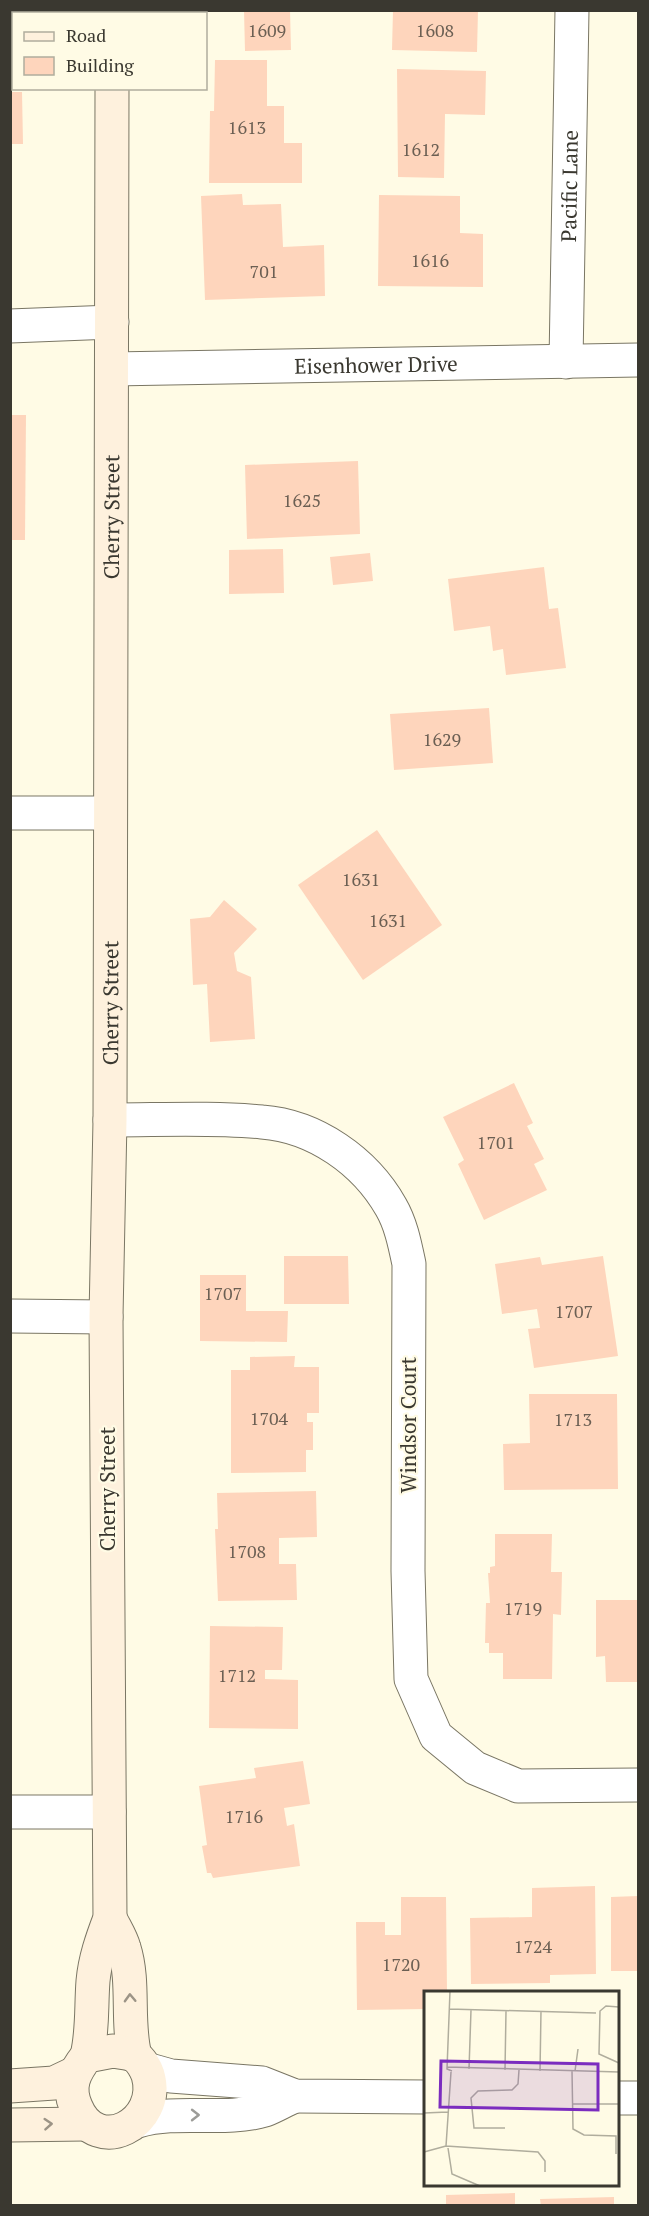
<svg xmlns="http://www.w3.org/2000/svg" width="649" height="2216" font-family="'PT Serif',serif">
<rect width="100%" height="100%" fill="#fffbe5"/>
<g fill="#fed5bc">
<path d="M244 10H290L291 50 245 51Z"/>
<path d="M393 10H478L477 52 392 50Z"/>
<path d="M215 60H267V106H284V143H302V183H209L210 111H214Z"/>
<path d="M397 69 486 71 485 115 445 114 444 178 398 177Z"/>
<path d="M10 92H22L23 144H10Z"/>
<path d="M242 194 243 205 281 204 283 247 324 245 325 296 205 300 201 196Z"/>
<path d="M379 195 460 196V233L483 234V287L378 286Z"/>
<path d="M10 415H26L25 540H10Z"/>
<path d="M358 461 360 534 247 539 245 465Z"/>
<path d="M283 549 284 593 229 594V550Z"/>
<path d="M370 553 373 581 333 585 330 557Z"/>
<path d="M544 567 549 609 558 608 566 668 506 675 503 649 493 651 490 626 454 631 448 579Z"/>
<path d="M489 708 493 763 394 770 390 714Z"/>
<path d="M377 830 442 925 363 980 298 885Z"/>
<path d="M224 900 257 929 234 953 237 971 251 977 255 1039 210 1042 207 984 193 985 190 919 210 917Z"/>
<path d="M514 1083 533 1123 527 1126 544 1159 534 1164 547 1190 484 1220 458 1164 464 1160 443 1117Z"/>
<path d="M284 1256H348L349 1304H284Z"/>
<path d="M603 1256 618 1356 534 1368 528 1329 540 1328 537 1309 502 1314 495 1264 540 1257 542 1265Z"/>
<path d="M200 1275H246V1311H288L287 1342 200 1341Z"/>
<path d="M295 1356 294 1367H319V1413H307V1422H313V1450H306V1472L231 1473V1370H250V1357Z"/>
<path d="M529 1394H617L618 1489 504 1490 503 1444 530 1443Z"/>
<path d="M316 1491 317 1537 279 1538V1564H296L297 1600 218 1601 215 1529H218L217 1493Z"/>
<path d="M495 1534H552L551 1572H562L561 1615 553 1614 552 1679H503V1653H489V1643H485L486 1603H490L488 1573H490V1567L495 1566Z"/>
<path d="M596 1600H638V1682H606L605 1656 596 1657Z"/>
<path d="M210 1626 283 1627 282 1670H265V1679L298 1680V1729L209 1728Z"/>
<path d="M303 1761 310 1804 284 1808 287 1826 294 1824 300 1866 213 1878 211 1873H207L202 1846 207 1845 199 1786 256 1778 254 1768Z"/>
<path d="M595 1886 596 1974 550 1975V1983L471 1984 470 1918 532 1917V1888Z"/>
<path d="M638 1896V1971H611V1897Z"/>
<path d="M401 1897H446L447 1992H426V2009L357 2010 356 1922H385V1935H401Z"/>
<path d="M515 2193V2206H446V2195Z"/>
<path d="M614 2197V2206H541L540 2199Z"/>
</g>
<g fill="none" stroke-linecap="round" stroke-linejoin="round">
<defs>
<g id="minor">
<path d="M10 326 112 322"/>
<path id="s1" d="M566 362 572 10"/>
<path id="s2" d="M112 369 638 360"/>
<path d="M10 813H110"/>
<path d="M110 1120C160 1120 212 1117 262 1122 315 1126 365 1161 391 1207 401 1224 405 1245 409 1264L408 1571 411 1679 436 1736 475 1768 518 1786 638 1785"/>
<path d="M10 1316 106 1317"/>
<path d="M10 1812H109"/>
</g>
<g id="tertiary">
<path d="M146 2069 171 2076 262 2083 295 2096 426 2097"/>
<path d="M618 2098H638"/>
<path d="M138 2121C179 2109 224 2122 265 2110 275 2106 285 2100 295 2096"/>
</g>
<g id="secondary">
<path d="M112 14V10"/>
<path d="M110 1918C114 1927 121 1937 124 1948 135 1983 126 2021 135 2056"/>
<path d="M113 2051C119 2052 130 2053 135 2056 141 2060 146 2069 148 2075 162 2123 97 2158 76 2107 67 2087 74 2072 87 2056Z"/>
<path id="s3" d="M87 2056C93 2031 91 2007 93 1981 95 1959 102 1939 110 1918L106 1317 110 1120 112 88"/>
<path d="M10 2086 54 2083 73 2074"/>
<path d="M10 2125 85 2124"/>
</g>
</defs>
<use href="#minor" stroke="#7a7664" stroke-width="35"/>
<use href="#tertiary" stroke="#7a7664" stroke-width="35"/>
<use href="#secondary" stroke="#7a7664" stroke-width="35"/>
<use href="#minor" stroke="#fff" stroke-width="33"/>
<use href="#tertiary" stroke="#fff" stroke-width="33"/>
<use href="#secondary" stroke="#fef1dd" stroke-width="33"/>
</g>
<defs><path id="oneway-chevron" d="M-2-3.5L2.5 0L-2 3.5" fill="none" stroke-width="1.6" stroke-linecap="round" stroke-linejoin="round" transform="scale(1.5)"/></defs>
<g stroke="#9c9486">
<use href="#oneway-chevron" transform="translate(130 1998) rotate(-92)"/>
<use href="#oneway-chevron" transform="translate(48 2124) rotate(-4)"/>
</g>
<use stroke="#9c9c98" href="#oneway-chevron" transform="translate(195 2115)"/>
<g text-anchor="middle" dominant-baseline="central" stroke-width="4.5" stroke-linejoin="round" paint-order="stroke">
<g font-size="18" fill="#6b5f53">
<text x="267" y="30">1609</text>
<text x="435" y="30">1608</text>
<text x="247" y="127">1613</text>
<text x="421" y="149">1612</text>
<text x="430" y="260">1616</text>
<text x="264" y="271">701</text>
<text x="302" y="500">1625</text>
<text x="442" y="739">1629</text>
<text x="361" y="879">1631</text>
<text x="388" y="920">1631</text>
<text x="496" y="1142">1701</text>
<text x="223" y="1293">1707</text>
<text x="574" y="1311">1707</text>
<text x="269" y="1418">1704</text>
<text x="573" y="1419">1713</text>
<text x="247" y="1551">1708</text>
<text x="523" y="1608">1719</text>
<text x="237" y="1675">1712</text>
<text x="244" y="1816">1716</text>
<text x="533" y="1946">1724</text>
<text x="401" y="1964">1720</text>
</g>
<g font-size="21" fill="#3a3830" stroke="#fffbe5">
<text stroke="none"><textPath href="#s1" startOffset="176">Pacific Lane</textPath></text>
<text stroke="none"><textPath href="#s2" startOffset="264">Eisenhower Drive</textPath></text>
<text stroke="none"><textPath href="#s3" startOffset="1542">Cherry Street</textPath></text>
<text stroke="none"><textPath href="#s3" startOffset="1056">Cherry Street</textPath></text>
<text transform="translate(408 1425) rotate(-90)">Windsor Court</text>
<text transform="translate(107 1489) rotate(-90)">Cherry Street</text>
</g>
</g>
<g transform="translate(424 1991)">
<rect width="195" height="195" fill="#fffbe5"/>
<path fill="none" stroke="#b0ad9d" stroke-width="1.5" d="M26 0 23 78 28 80M195 16 182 15 176 20 175 63 195 72M25 18 172 22M23 76 195 81M45 78 47 19M81 79 82 20M116 80 117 20M148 80 149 138 160 144 192 145V163M151 80 154 58M148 113H195M0 122 24 121M81 137H50L47 107 54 100 88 99 94 93 95 79M22 155 114 161 121 170V181M22 155 27 81M24 157 28 183 56 195M0 161 22 155"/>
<path fill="#7b2cbf" fill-opacity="0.15" stroke="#7b2cbf" stroke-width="3" d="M17 70 174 73V119L16 116Z"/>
<rect width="195" height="195" fill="none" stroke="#3a3830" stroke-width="3"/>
</g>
<rect width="649" height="2216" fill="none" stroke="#3a3830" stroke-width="24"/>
<rect x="12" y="12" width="195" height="78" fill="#fffbe5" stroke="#b0ad9d" stroke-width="1.5"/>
<rect x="24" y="32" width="30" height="9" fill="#fef1dd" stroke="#b0ad9d" stroke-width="1.5"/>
<text x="66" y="42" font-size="18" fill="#3a3830">Road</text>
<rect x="24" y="57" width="30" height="18" fill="#fed5bc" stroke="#b0ad9d" stroke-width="1.5"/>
<text x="66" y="72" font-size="18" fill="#3a3830">Building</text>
</svg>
